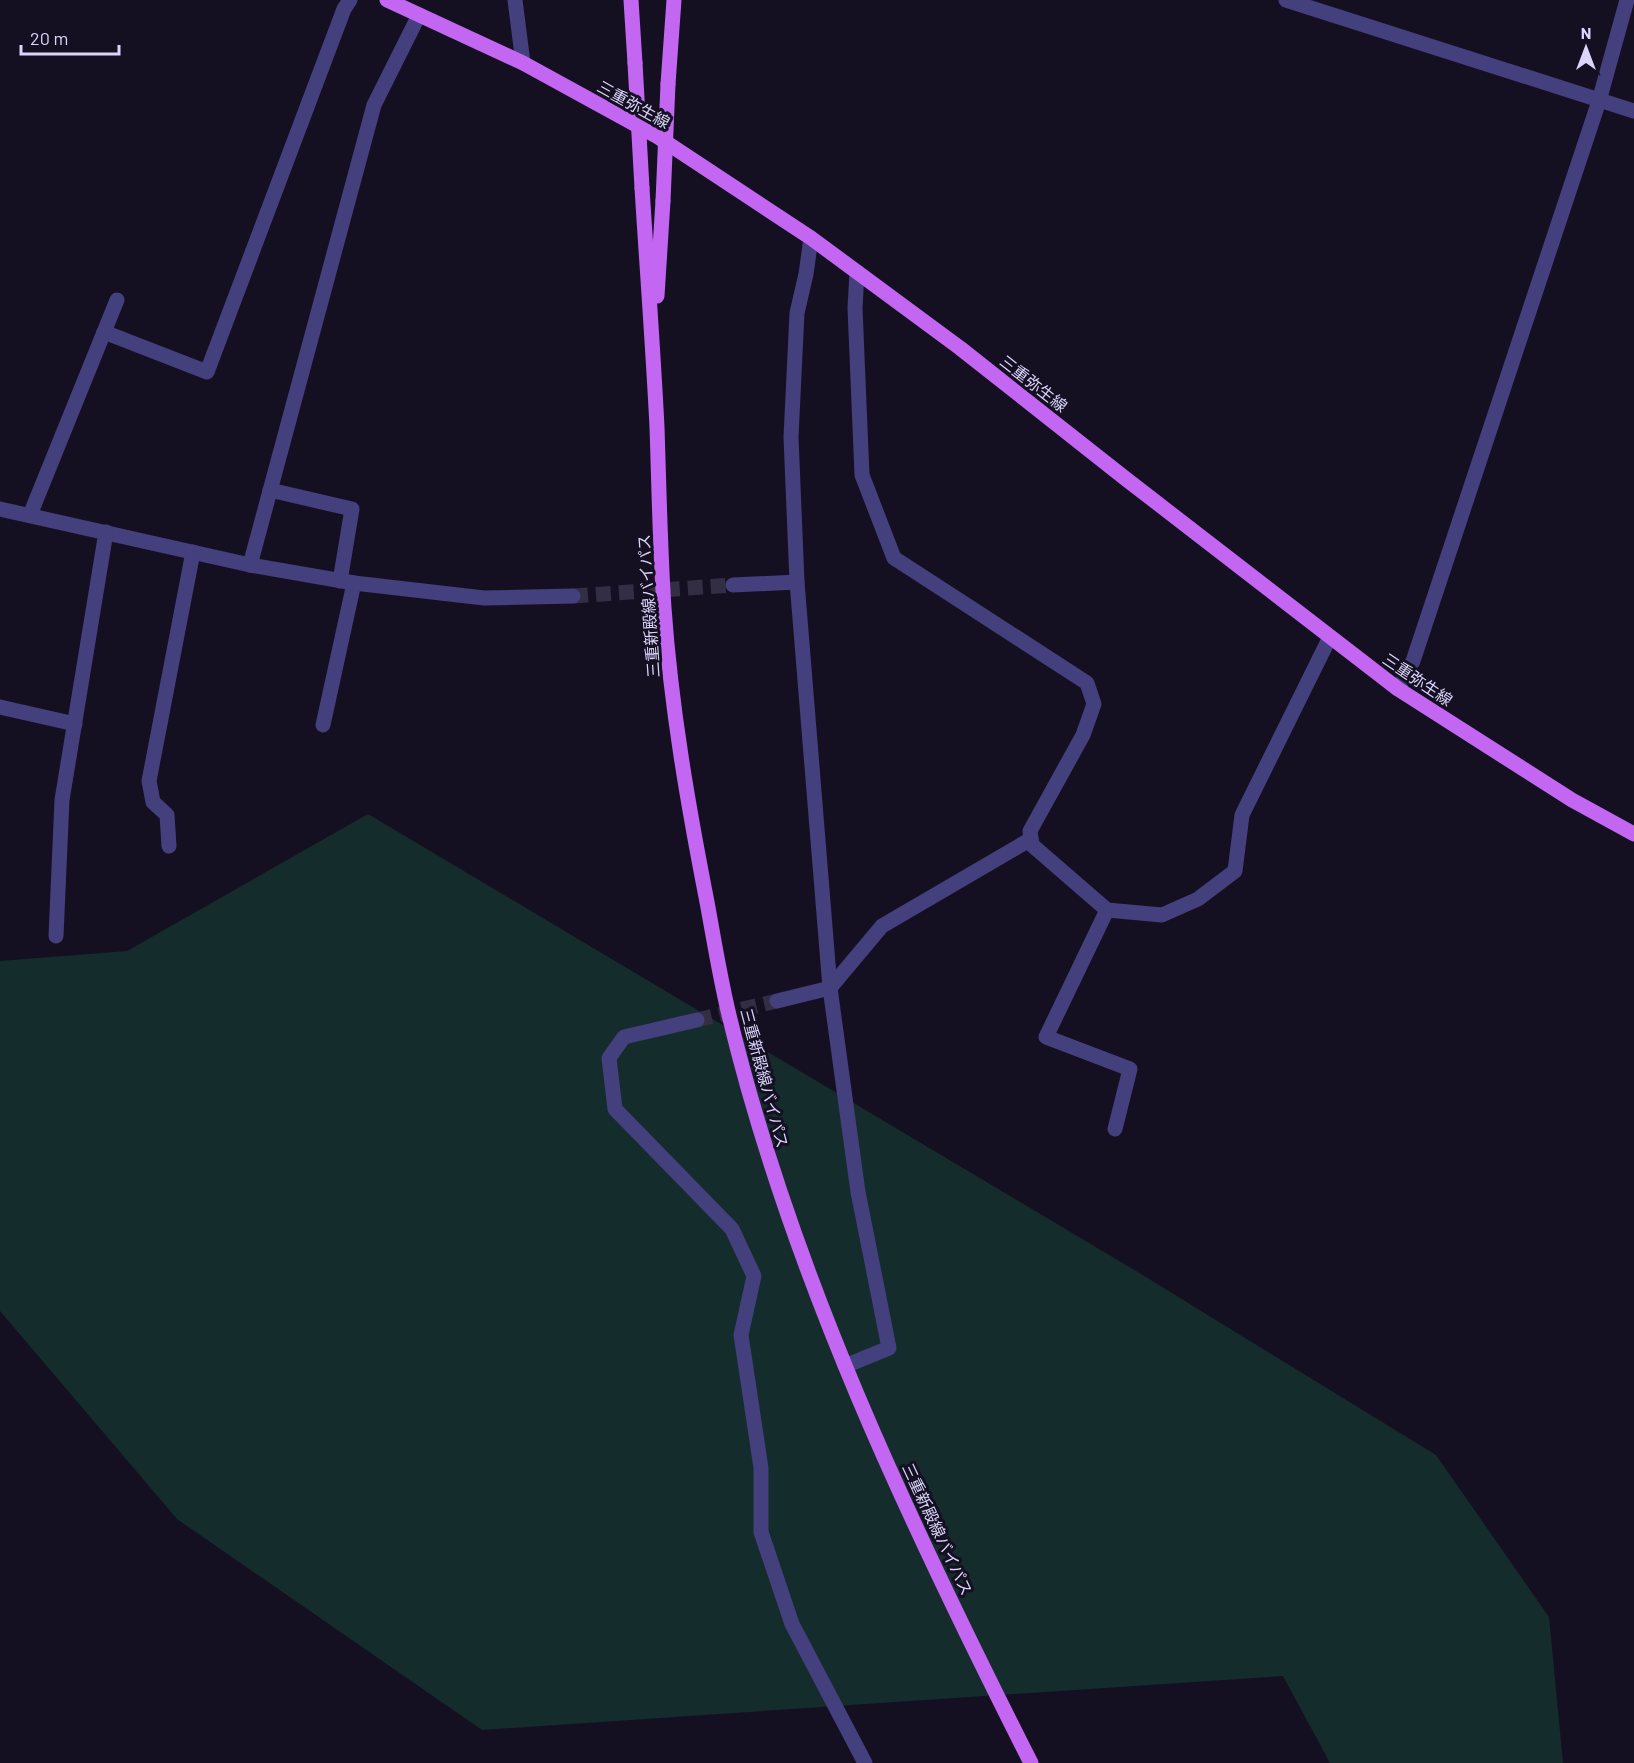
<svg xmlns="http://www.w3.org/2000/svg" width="1634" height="1763" font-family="Barlow,'Noto Sans JP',sans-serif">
<rect width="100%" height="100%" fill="#141022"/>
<path fill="#142c2c" d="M368 814 1141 1274 1436 1455 1549 1617 1563 1763H1330L1283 1676 482 1730 177 1519 0 1311V961L127 951Z"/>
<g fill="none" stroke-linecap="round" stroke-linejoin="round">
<g stroke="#322e43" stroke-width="15" stroke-dasharray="15 8" stroke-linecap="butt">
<path d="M573 596 733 585"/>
<path d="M697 1020 777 1001"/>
</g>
<g stroke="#443f7d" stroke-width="15">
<path d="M515 0 523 63"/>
<path d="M1286 0 1634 111"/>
<path d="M857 272 855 308 862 475 894 558 1087 683 1094 704 1083 735 1030 831 1032 845 1107 910"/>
<path d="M104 332 207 372 344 9 350 0"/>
<path d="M270 490 352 509 340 581"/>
<path d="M0 509 250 565 354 583 323 725"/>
<path d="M30 515 117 300"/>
<path d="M250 565 374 105 419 15"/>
<path d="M797 582 830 988 858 1192 889 1348 845 1366"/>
<path d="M354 583 484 598 573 596"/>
<path d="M733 585 797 582 791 437 797 313 806 274 811 238"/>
<path d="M1398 689 1413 661 1599 101 1627 0"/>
<path d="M0 707 75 724"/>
<path d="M169 846 167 815 153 802 149 781 193 552"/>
<path d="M56 936 62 800 106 532"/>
<path d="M777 1001 830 988 882 926 1031 839"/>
<path d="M697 1020 624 1037 609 1058 615 1109 732 1229 754 1276 741 1335 761 1468V1532L792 1624 865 1763"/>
<path d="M1115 1129 1130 1069 1046 1037 1107 910 1162 915 1198 899 1235 871 1242 815 1330 637"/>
</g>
<g stroke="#c366f2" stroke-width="15">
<path d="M387 0 523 63 658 137 811 238 960 348 1126 479 1398 689 1572 800 1634 834"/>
<path d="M631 0 635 63"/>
<path d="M668 84 674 0"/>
<path d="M642 188C647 268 653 347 657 427 659 487 660 548 664 608 671 707 688 805 707 902 714 940 720 978 729 1015 791 1274 911 1526 1031 1763"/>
<path d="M657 296 663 201"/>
</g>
<g stroke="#c366f2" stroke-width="15">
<path d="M635 63 642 188"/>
<path d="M663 201 668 84"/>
</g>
</g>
<g text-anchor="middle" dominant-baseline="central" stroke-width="6" stroke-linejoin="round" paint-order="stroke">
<g font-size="16" fill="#dbd5fb" stroke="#141022">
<text transform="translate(634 104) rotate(29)">三重弥生線</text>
<text transform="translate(1034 383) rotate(38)">三重弥生線</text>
<text transform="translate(648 606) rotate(-94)">三重新殿線バイパス</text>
<text transform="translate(1418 679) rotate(34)">三重弥生線</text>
<text transform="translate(765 1078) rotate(75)">三重新殿線バイパス</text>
<text transform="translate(938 1529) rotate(65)">三重新殿線バイパス</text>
</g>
</g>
<g transform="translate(1586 48)" stroke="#141022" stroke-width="4.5" paint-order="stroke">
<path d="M0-4.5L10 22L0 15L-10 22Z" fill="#dbd5fb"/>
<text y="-9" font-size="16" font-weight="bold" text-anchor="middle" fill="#dbd5fb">N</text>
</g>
<path d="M21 45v9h98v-9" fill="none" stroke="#dbd5fb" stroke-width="3"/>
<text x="30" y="45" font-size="18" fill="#dbd5fb" stroke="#141022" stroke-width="4.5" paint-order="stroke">20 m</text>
</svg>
